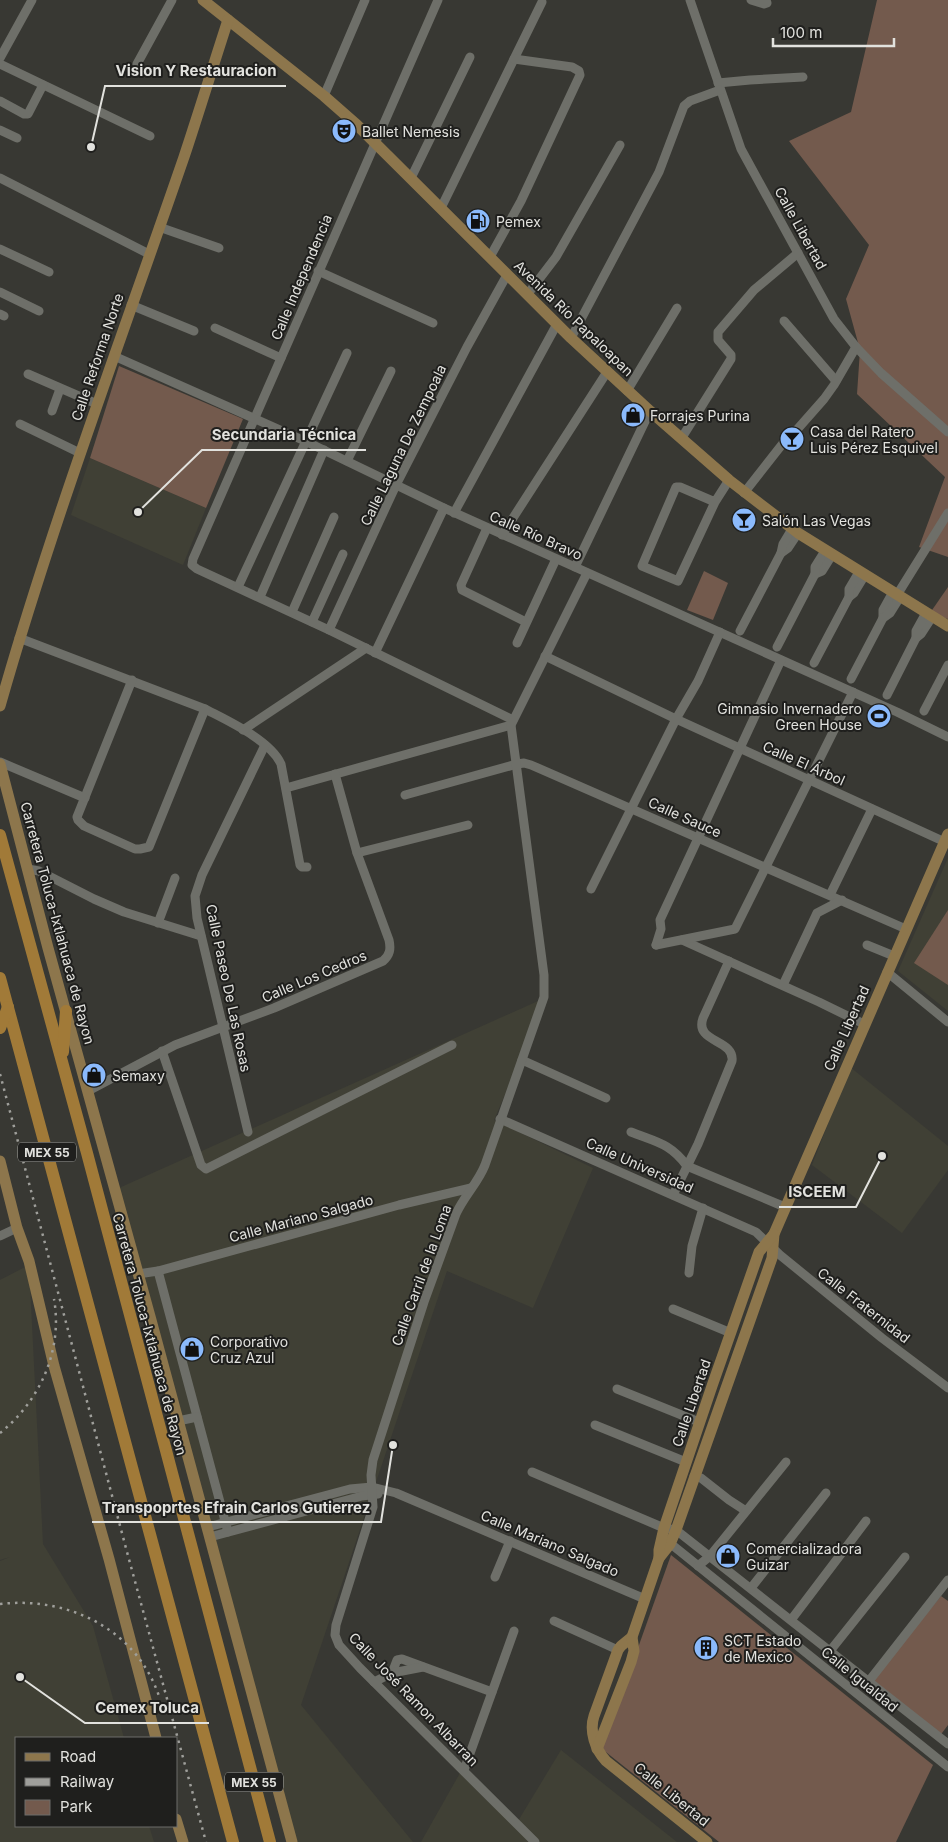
<svg xmlns="http://www.w3.org/2000/svg" width="948" height="1842" font-family="Inter,sans-serif">
<rect width="100%" height="100%" fill="#383833"/>
<g fill="#404035">
<path d="M90 458 206 508 183 565 71 515Z"/>
<path d="M948 858V1011L898 971Z"/>
<path d="M547 997 494 1120 593 1168 533 1308 447 1271 301 1705 413 1842H296L119 1188Z"/>
<path d="M850 1067 948 1146V1170L902 1233 812 1165Z"/>
<path d="M29 1265 43 1544 93 1626 124 1738H16V1826H149L154 1842H0V1561L10 1557 0 1560V1280Z"/>
<path d="M561 1750 677 1842H421L460 1773 515 1826Z"/>
</g>
<g fill="#735a4d">
<path d="M877 0H948V557L919 547 945 477 857 394 860 350 846 299 869 245 789 141 851 112Z"/>
<path d="M119 366 243 419 206 508 90 458Z"/>
<path d="M704 571 728 583 713 620 687 610Z"/>
<path d="M948 587V619L930 613Z"/>
<path d="M948 910V985L914 963Z"/>
<path d="M671 1555 933 1765 896 1842H719L602 1749Z"/>
<path d="M941 1596 948 1601V1725L939 1737 870 1682Z"/>
</g>
<g fill="none" stroke-linecap="round" stroke-linejoin="round">
<g stroke="#6e6f69" stroke-width="9">
<path d="M438 0 193 559 192 565 197 569 329 630 513 720"/>
<path d="M690 0 741 149 834 319 856 347 881 373 948 432"/>
<path d="M751 0 764 4 767 3 766 0"/>
<path d="M0 58 32 0"/>
<path d="M0 64 150 136"/>
<path d="M137 64 172 0"/>
<path d="M718 83 750 80 803 77"/>
<path d="M324 96 365 0"/>
<path d="M0 101 24 114H28L43 85"/>
<path d="M0 130 17 138"/>
<path d="M0 178 149 254"/>
<path d="M411 178 470 57"/>
<path d="M441 208 542 2"/>
<path d="M159 227 219 248"/>
<path d="M0 249 49 272"/>
<path d="M490 257 521 201 580 75 579 71 572 67 514 59"/>
<path d="M318 271 433 323"/>
<path d="M0 292 39 311"/>
<path d="M527 295 556 257 620 145"/>
<path d="M131 305 194 331"/>
<path d="M0 314 4 316"/>
<path d="M784 321 836 381"/>
<path d="M215 328 281 358"/>
<path d="M571 338 659 172 684 106 690 101 720 90"/>
<path d="M114 356 307 442 444 508 897 712 948 737"/>
<path d="M28 374 97 404"/>
<path d="M627 391 677 308"/>
<path d="M52 411 60 389"/>
<path d="M20 424 80 453"/>
<path d="M681 439 731 359V355L718 340V332L754 290 798 253"/>
<path d="M347 461 391 371"/>
<path d="M744 493 784 442 794 433 824 399 834 385 856 347"/>
<path d="M715 502 680 487H676L642 566 678 581 715 502 729 480"/>
<path d="M454 513 557 324"/>
<path d="M487 528 461 585 462 590 526 622"/>
<path d="M502 535 607 372"/>
<path d="M781 553 788 548 798 533"/>
<path d="M575 567 650 411"/>
<path d="M815 574 822 571 832 555"/>
<path d="M238 587 347 353"/>
<path d="M897 595 948 513"/>
<path d="M260 597 324 450"/>
<path d="M849 597 854 593 865 575"/>
<path d="M292 612 334 517"/>
<path d="M883 618V610L893 592"/>
<path d="M312 622 343 554"/>
<path d="M329 630 396 485 467 347 507 275"/>
<path d="M740 631 781 553 783 544 792 529"/>
<path d="M19 638 205 709C228 721 270 740 281 764L300 865 302 867H307"/>
<path d="M916 638 921 634 932 617"/>
<path d="M517 643 556 559"/>
<path d="M777 647 815 574V567L825 551"/>
<path d="M375 653 444 508"/>
<path d="M545 656 676 719 945 842"/>
<path d="M814 663 849 597V589L859 572"/>
<path d="M851 679 883 618 890 613 900 597"/>
<path d="M132 680 77 817 78 820 84 826 135 849H140L149 847 205 709"/>
<path d="M887 695 916 638V631L926 613"/>
<path d="M924 711 948 665"/>
<path d="M243 730 366 648"/>
<path d="M0 762 85 798"/>
<path d="M286 788 511 725"/>
<path d="M405 795 517 764 524 763 531 765 906 929"/>
<path d="M357 853 468 825"/>
<path d="M28 869 39 871 94 899 124 912 201 936"/>
<path d="M591 889 676 719 698 681 720 632"/>
<path d="M830 895 872 809"/>
<path d="M158 923 175 878"/>
<path d="M682 940 819 1002 864 1024"/>
<path d="M656 945 735 929 853 692"/>
<path d="M656 945 661 929 660 920 781 660"/>
<path d="M867 945 894 956"/>
<path d="M887 972 948 1022"/>
<path d="M783 985 817 913 842 900"/>
<path d="M162 1051 201 1165 206 1169 452 1045"/>
<path d="M522 1060 606 1098"/>
<path d="M88 1091 175 1045 274 1008 383 961C390 955 391 949 389 940L357 853 335 774"/>
<path d="M500 1119 756 1232 780 1255 882 1338 948 1388"/>
<path d="M248 1132 197 918 195 896 202 875 265 745"/>
<path d="M631 1132C656 1142 670 1143 687 1166L785 1207"/>
<path d="M673 1195 698 1144 732 1061C735 1039 694 1043 703 1018L729 961"/>
<path d="M0 1236 17 1228"/>
<path d="M158 1271 228 1532"/>
<path d="M689 1273 692 1246 703 1208"/>
<path d="M138 1274 158 1271 399 1205 471 1188"/>
<path d="M673 1309 731 1333"/>
<path d="M617 1389 699 1422"/>
<path d="M178 1421 197 1417"/>
<path d="M595 1425 686 1462"/>
<path d="M532 1472 664 1528 676 1530 948 1744"/>
<path d="M694 1476 701 1478 729 1500 746 1511"/>
<path d="M208 1527 350 1489 372 1487 396 1493 645 1599"/>
<path d="M210 1537 362 1496 378 1494"/>
<path d="M666 1540 948 1767"/>
<path d="M698 1566 710 1556 786 1462"/>
<path d="M495 1577 510 1541"/>
<path d="M751 1588 826 1493"/>
<path d="M791 1620 866 1521"/>
<path d="M554 1621 618 1650"/>
<path d="M830 1651 905 1557"/>
<path d="M392 1673 397 1660 402 1659 492 1692"/>
<path d="M869 1681 948 1580"/>
<path d="M374 1682 392 1673 423 1667"/>
<path d="M464 1770 514 1631"/>
<path d="M535 1842 360 1668 339 1645 335 1635 336 1625 373 1507 371 1475 373 1460 424 1302 456 1214C464 1196 478 1183 485 1165L544 997V975L511 725 587 573"/>
</g>
<g stroke="#8d764c" stroke-width="11">
<path d="M203 0 324 96 357 125 571 338 650 411 729 480 798 533 948 626"/>
<path d="M0 706C53 520 121 340 184 157 199 112 213 66 228 20"/>
<path d="M0 764 48 948 151 1320 292 1842"/>
<path d="M0 1161 17 1228 29 1261 54 1366 109 1559 156 1738"/>
<path d="M659 1558 670 1544 676 1530 772 1258 774 1234 948 834"/>
<path d="M632 1637 621 1646 618 1650 594 1716C589 1731 595 1749 606 1761L707 1842"/>
<path d="M597 1749 631 1662 634 1651 632 1637 659 1558V1550L664 1528 712 1386 759 1252 774 1234"/>
<path d="M176 1819 183 1842"/>
</g>
<g stroke="#a17a38" stroke-width="12">
<path d="M0 835 87 1153 270 1842"/>
<path d="M0 978 233 1842"/>
<path d="M0 1028 8 1007"/>
<path d="M63 1052 66 1011"/>
</g>
<g stroke="#9f9f9b" stroke-width="2.5" stroke-dasharray="2.5 5" stroke-linecap="butt">
<path d="M0 1074 127 1552 206 1842"/>
<path d="M0 1433C40 1401 63 1350 54 1299"/>
<path d="M0 1604C69 1596 138 1630 160 1699"/>
</g>
</g>
<defs>
<symbol id="theatre-disc" viewBox="-11 -11 22 22"><circle r="9.5" fill="#8bbafc" stroke="#1f1f1d"/><path d="M-5-5.5Q0-4 5-5.5V0Q5 5 0 6Q-5 5-5 0ZM-3.3-2.5H-1v1.5H-3.3ZM1-2.5H3.3v1.5H1ZM-2.8 1Q0 5.5 2.8 1Z" fill="#111"/></symbol>
<symbol id="fuel-disc" viewBox="-11 -11 22 22"><circle r="9.5" fill="#8bbafc" stroke="#1f1f1d"/><path d="M-5.5-6h7V0h2V4h1.3V-2.5L3-4.5l.8-.8L6-3V5H2.5V1h-1V6h-7ZM-4.2-4.7v3.2H.2V-4.7Z" fill="#111"/></symbol>
<symbol id="shop-disc" viewBox="-11 -11 22 22"><circle r="9.5" fill="#8bbafc" stroke="#1f1f1d"/><path d="M-5-2.5h2.3a2.7 3.5 0 0 1 5.4 0H5L5.5 6h-11ZM-1.5-2.5h3a1.5 2.3 0 0 0-3 0Z" fill="#111"/></symbol>
<symbol id="bar-disc" viewBox="-11 -11 22 22"><circle r="9.5" fill="#8bbafc" stroke="#1f1f1d"/><path d="M-6-5H6L.8 .8V4.5H3.5V6h-7V4.5H-.8V.8Z" fill="#111"/></symbol>
<symbol id="stadium-disc" viewBox="-11 -11 22 22"><circle r="9.5" fill="#8bbafc" stroke="#1f1f1d"/><path d="M0-5a6.5 5 0 1 0 0 10a6.5 5 0 1 0 0-10ZM-3.5-1.8h7v3.6h-7Z" fill="#111"/></symbol>
<symbol id="building-disc" viewBox="-11 -11 22 22"><circle r="9.5" fill="#8bbafc" stroke="#1f1f1d"/><path d="M-4-6H4V6H1V3H-1V6H-4ZM-2.5-4.3h1.7v1.8h-1.7ZM.8-4.3h1.7v1.8H.8ZM-2.5-1h1.7V.8h-1.7ZM.8-1h1.7V.8H.8Z" fill="#111"/></symbol>
</defs>
<g fill-rule="evenodd">
<use href="#theatre-disc" x="330" y="117" width="28" height="28"/>
<use href="#fuel-disc" x="464" y="207" width="28" height="28"/>
<use href="#shop-disc" x="619" y="401" width="28" height="28"/>
<use href="#bar-disc" x="778" y="425" width="28" height="28"/>
<use href="#bar-disc" x="730" y="506" width="28" height="28"/>
<use href="#stadium-disc" x="865" y="702" width="28" height="28"/>
<use href="#shop-disc" x="80" y="1061" width="28" height="28"/>
<use href="#shop-disc" x="178" y="1335" width="28" height="28"/>
<use href="#shop-disc" x="714" y="1542" width="28" height="28"/>
<use href="#building-disc" x="692" y="1634" width="28" height="28"/>
</g>
<g text-anchor="middle" dominant-baseline="central" stroke-width="4" stroke-linejoin="round" paint-order="stroke">
<g fill="#1f1f1d" stroke="#a8a8a4" stroke-width="1">
<rect x="18" y="1142.5" width="58" height="19" rx="4"/>
<rect x="225" y="1772.5" width="58" height="19" rx="4"/>
</g>
<g font-size="12" font-weight="bold" fill="#e2e2de">
<text x="47" y="1152">MEX 55</text>
<text x="254" y="1782">MEX 55</text>
</g>
<g font-size="14" fill="#e2e2de" stroke="#1f1f1d" text-anchor="start">
<text x="362" y="131">Ballet Nemesis</text>
<text x="496" y="221">Pemex</text>
<text x="650" y="415">Forrajes Purina</text>
<text x="810" y="431">Casa del Ratero<tspan x="810" dy="16">Luis Pérez Esquivel</tspan></text>
<text x="762" y="520">Salón Las Vegas</text>
<text x="862" y="708" text-anchor="end">Gimnasio Invernadero<tspan x="862" dy="16">Green House</tspan></text>
<text x="112" y="1075">Semaxy</text>
<text x="210" y="1341">Corporativo<tspan x="210" dy="16">Cruz Azul</tspan></text>
<text x="746" y="1548">Comercializadora<tspan x="746" dy="16">Guizar</tspan></text>
<text x="724" y="1640">SCT Estado<tspan x="724" dy="16">de Mexico</tspan></text>
</g>
<g font-size="14" fill="#e2e2de" stroke="#1f1f1d">
<text transform="translate(801 228) rotate(61)">Calle Libertad</text>
<text transform="translate(301 277) rotate(-67)">Calle Independencia</text>
<text transform="translate(574 318) rotate(44)">Avenida Río Papaloapan</text>
<text transform="translate(97 357) rotate(-71)">Calle Reforma Norte</text>
<text transform="translate(403 445) rotate(-64)">Calle Laguna De Zempoala</text>
<text transform="translate(536 535) rotate(24)">Calle Río Bravo</text>
<text transform="translate(804 763) rotate(24)">Calle El Árbol</text>
<text transform="translate(685 817) rotate(24)">Calle Sauce</text>
<text transform="translate(58 923) rotate(75)">Carretera Toluca-Ixtlahuaca de Rayon</text>
<text transform="translate(314 976) rotate(-23)">Calle Los Cedros</text>
<text transform="translate(229 988) rotate(78)">Calle Paseo De Las Rosas</text>
<text transform="translate(846 1028) rotate(-66)">Calle Libertad</text>
<text transform="translate(640 1165) rotate(24)">Calle Universidad</text>
<text transform="translate(301 1218) rotate(-15)">Calle Mariano Salgado</text>
<text transform="translate(421 1275) rotate(-70)">Calle Carril de la Loma</text>
<text transform="translate(864 1305) rotate(38)">Calle Fraternidad</text>
<text transform="translate(150 1334) rotate(75)">Carretera Toluca-Ixtlahuaca de Rayon</text>
<text transform="translate(691 1403) rotate(-71)">Calle Libertad</text>
<text transform="translate(550 1543) rotate(23)">Calle Mariano Salgado</text>
<text transform="translate(860 1679) rotate(39)">Calle Igualdad</text>
<text transform="translate(414 1699) rotate(46)">Calle José Ramon Albarran</text>
<text transform="translate(672 1794) rotate(39)">Calle Libertad</text>
</g>
</g>
<path fill="none" stroke="#e2e2de" stroke-width="2" d="M91 147L105 86H286M138 512L202 450H366M882 1156L856 1207H779M393 1445L381 1522H92M20 1677L85 1723H209"/>
<g fill="#e2e2de" stroke="#1f1f1d" stroke-width="2">
<circle cx="91" cy="147" r="5"/>
<circle cx="138" cy="512" r="5"/>
<circle cx="882" cy="1156" r="5"/>
<circle cx="393" cy="1445" r="5"/>
<circle cx="20" cy="1677" r="5"/>
</g>
<g font-size="15" text-anchor="middle" font-weight="bold" fill="#e2e2de" stroke="#1f1f1d" stroke-width="4" stroke-linejoin="round" paint-order="stroke">
<text x="196" y="76">Vision Y Restauracion</text>
<text x="284" y="440">Secundaria Técnica</text>
<text x="817" y="1197">ISCEEM</text>
<text x="236" y="1513">Transpoprtes Efrain Carlos Gutierrez</text>
<text x="147" y="1713">Cemex Toluca</text>
</g>
<rect x="15" y="1737" width="162" height="90" fill="#1f1f1d" stroke="#6d6d6a"/>
<rect x="25" y="1753" width="25" height="8" fill="#8d764c" stroke="#6d6d6a"/>
<text x="60" y="1762" font-size="15" fill="#e2e2de">Road</text>
<rect x="25" y="1778" width="25" height="8" fill="#9f9f9b" stroke="#6d6d6a"/>
<text x="60" y="1787" font-size="15" fill="#e2e2de">Railway</text>
<rect x="25" y="1800" width="25" height="15" fill="#735a4d" stroke="#6d6d6a"/>
<text x="60" y="1812" font-size="15" fill="#e2e2de">Park</text>
<path d="M773 38v8h121v-8" fill="none" stroke="#e2e2de" stroke-width="2.5"/>
<text x="780" y="38" font-size="15" fill="#e2e2de" stroke="#1f1f1d" stroke-width="4" paint-order="stroke">100 m</text>
</svg>
